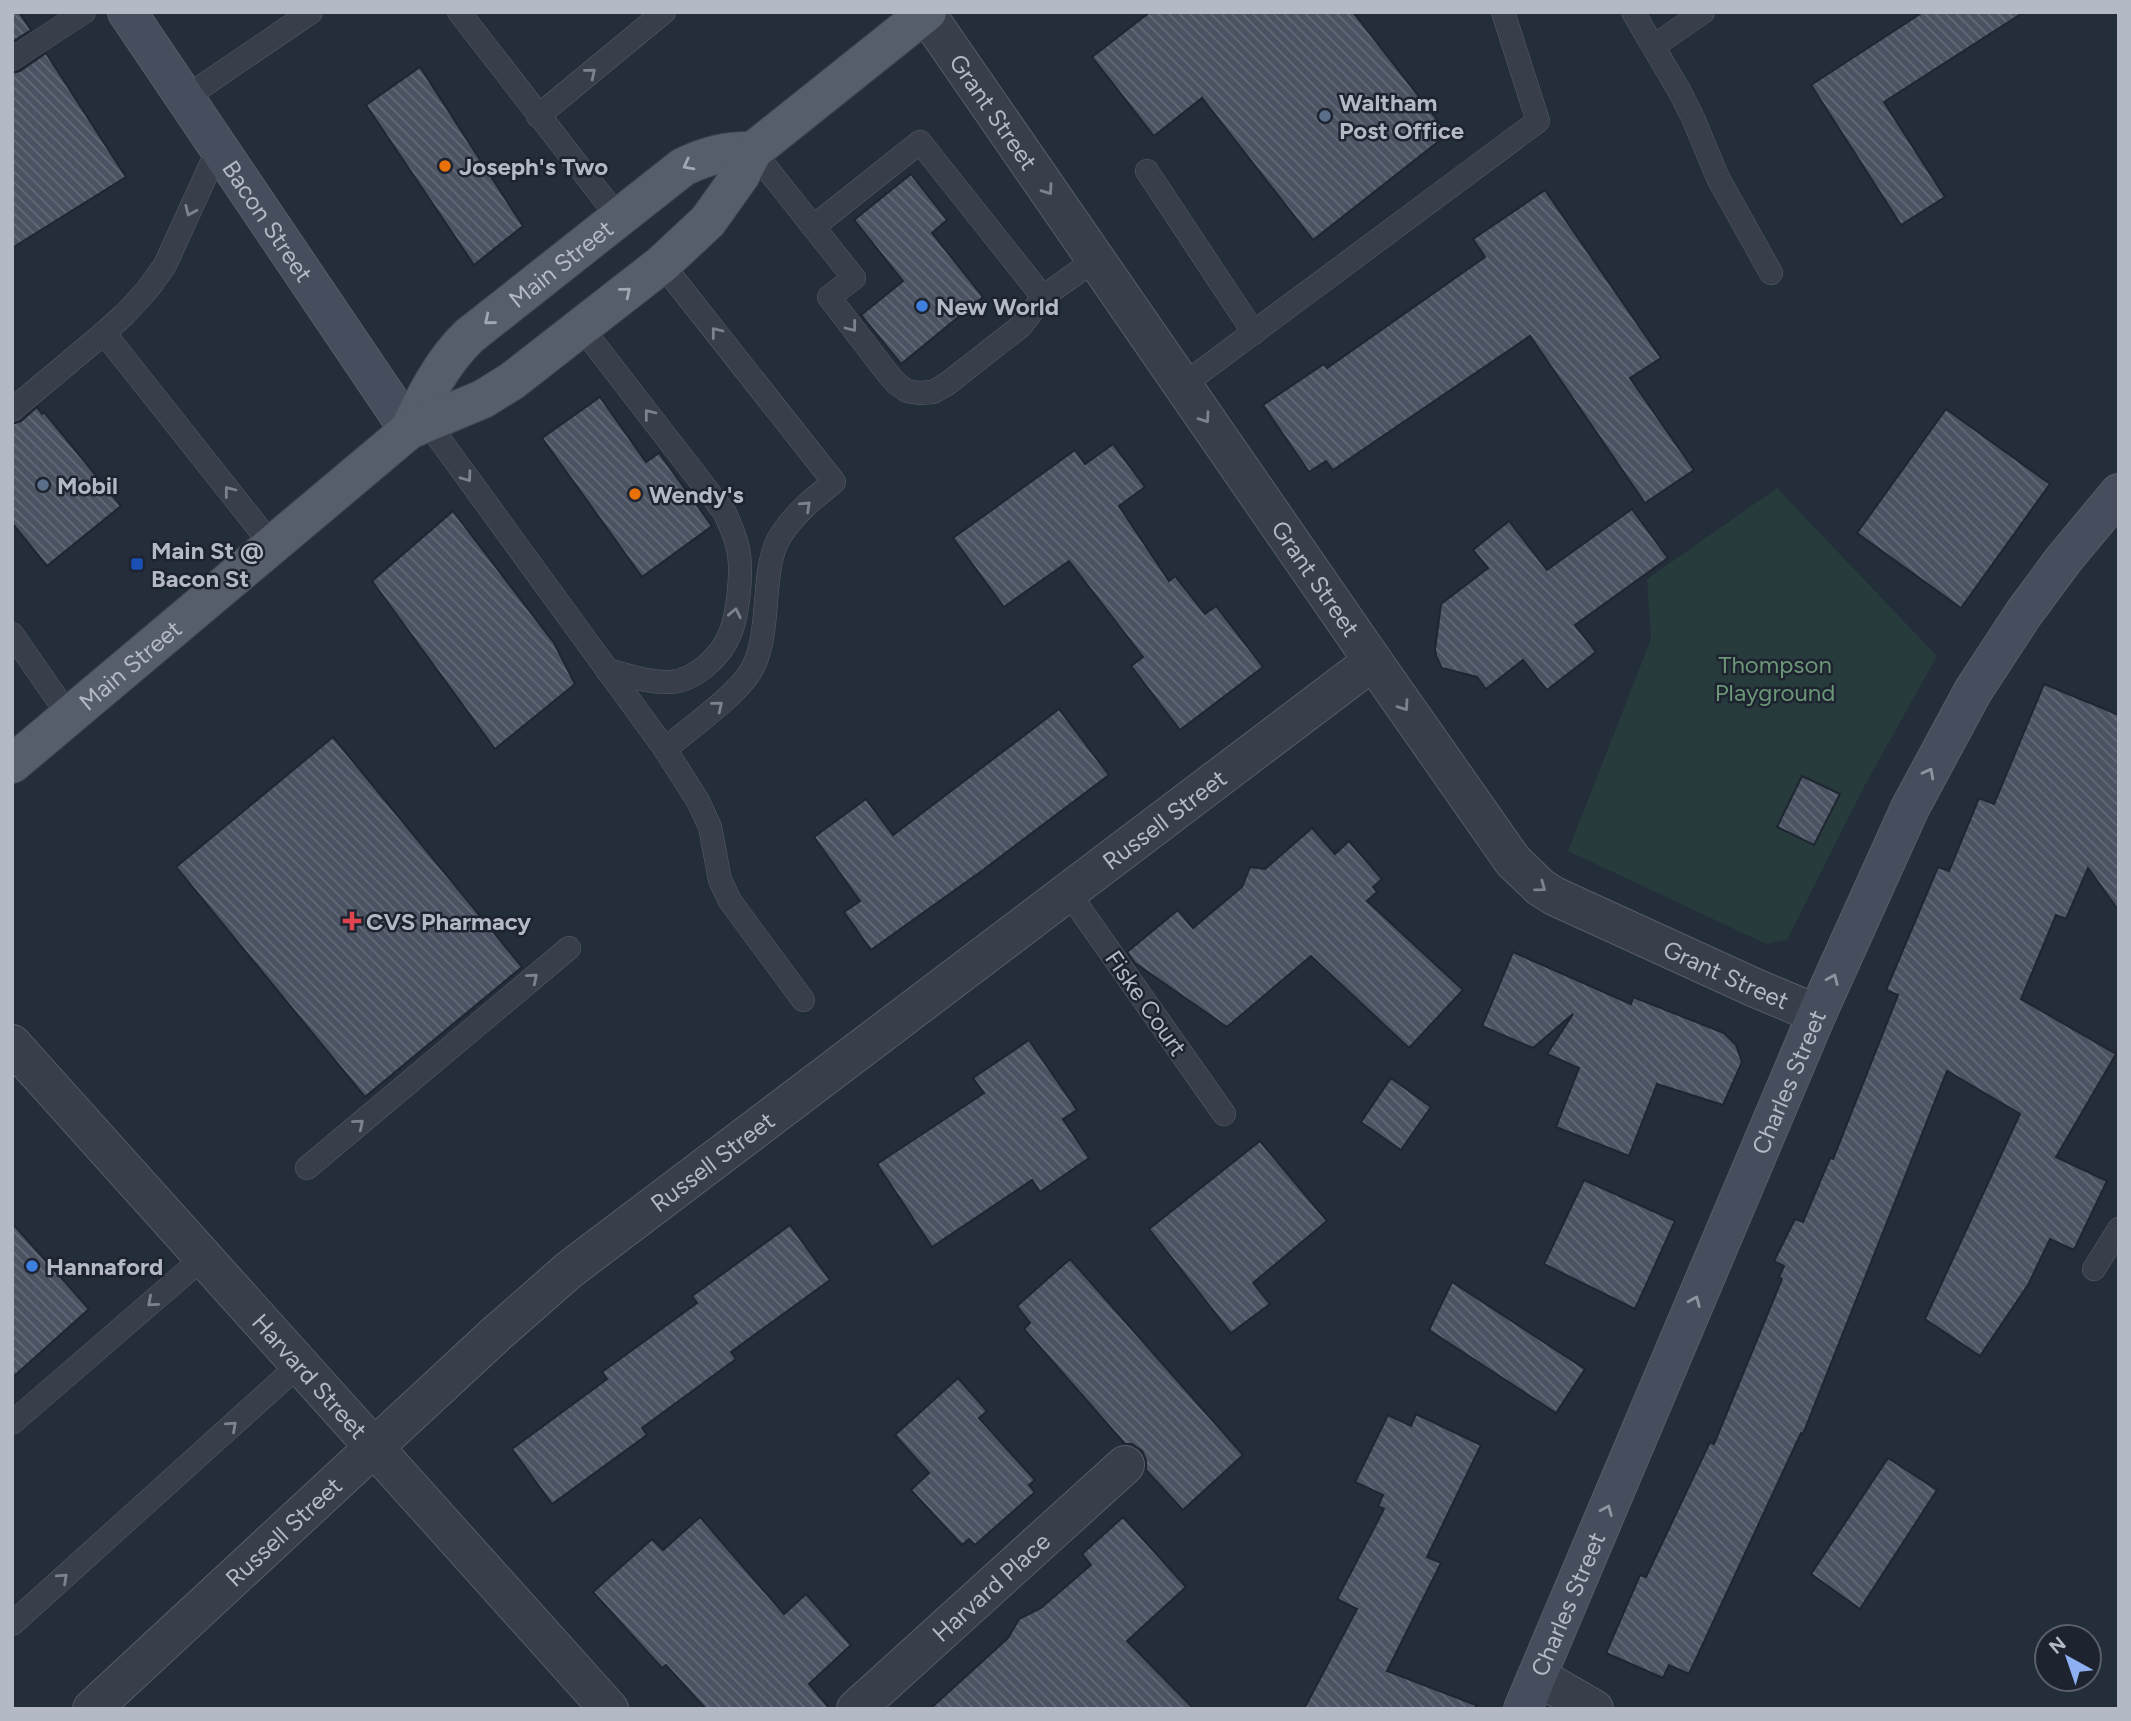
<svg xmlns="http://www.w3.org/2000/svg" width="2131" height="1721" font-family="Figtree,sans-serif">
<defs>
<pattern id="building-back-hatch" width="6" height="6" patternUnits="userSpaceOnUse" patternTransform="scale(1.75)"><rect width="6" height="6" fill="#4b5363"/><path d="M-1 5l2 2M0 0l6 6M5-1l2 2" fill="none" stroke="#636a78"/></pattern>
</defs>
<rect width="100%" height="100%" fill="#242d3a"/>
<path fill="#273a3c" d="M1777 488 1937 656 1865 785 1787 940 1766 944 1568 851 1651 639 1647 579Z"/>
<g fill="url(#building-back-hatch)" stroke="#1f2632" stroke-width="2">
<path d="M12 12H19L31 30 12 42Z"/>
<path d="M1150 12H1353L1448 134 1313 240 1202 98 1154 136 1092 57Z"/>
<path d="M1923 12H2024L1884 102 1945 197 1901 225 1811 85Z"/>
<path d="M46 53 126 177 12 248V73L20 71Z"/>
<path d="M420 67 523 226 474 265 366 105Z"/>
<path d="M911 174 947 220 932 233 983 297 901 364 861 315 903 281 854 220Z"/>
<path d="M1545 190 1661 358 1630 378 1694 470 1645 503 1530 336 1333 470 1326 461 1309 472 1263 405 1324 364 1327 368 1485 257 1473 239Z"/>
<path d="M600 397 646 462 659 453 712 526 642 577 542 438Z"/>
<path d="M37 407 42 414 44 412 121 506 47 566 12 523V424L21 421Z"/>
<path d="M1946 409 2050 484 1961 608 1857 533Z"/>
<path d="M1113 444 1145 487 1119 506 1169 581 1175 576 1205 614 1216 606 1263 667 1180 730 1131 666 1143 657 1069 561 1004 607 953 538 1075 450 1085 464Z"/>
<path d="M1632 509 1668 558 1575 625 1596 652 1547 690 1523 660 1486 689 1477 677 1442 668 1436 656 1435 649 1441 604 1488 568 1473 550 1509 521 1547 570Z"/>
<path d="M453 511 554 643 575 684 495 749 372 581Z"/>
<path d="M2044 684 2119 715V911L2088 868 2066 919 2056 915 2021 999 2116 1054 2056 1157 2107 1181 2074 1250 2050 1239 2028 1285 1980 1356 1925 1319 2020 1114 1947 1071 1803 1434 1801 1433 1689 1674 1669 1665 1663 1678 1606 1653 1640 1575 1646 1577 1710 1442 1714 1444 1782 1279 1779 1277 1784 1266 1774 1261 1795 1219 1803 1222 1830 1158 1833 1159 1898 995 1886 990 1938 867 1949 871 1979 798 1994 804Z"/>
<path d="M1059 709 1109 775 983 870 871 950 844 912 860 901 814 837 866 799 893 835Z"/>
<path d="M333 737 522 967 365 1097 176 867Z"/>
<path d="M1802 776 1840 794 1814 845 1777 827Z"/>
<path d="M1312 828 1335 854 1349 841 1382 879 1373 887 1377 892 1367 901 1463 990 1409 1048 1311 956 1227 1027 1135 963 1127 952 1178 910 1193 928 1242 887 1250 867 1265 869Z"/>
<path d="M1513 952 1631 1004 1633 997 1724 1033 1736 1045 1742 1062 1723 1105 1657 1084 1629 1156 1556 1127 1579 1068 1547 1054 1573 1014 1533 1048 1482 1026Z"/>
<path d="M1029 1040 1077 1110 1063 1119 1089 1158 1040 1192 1032 1180 932 1247 877 1164 984 1093 973 1078Z"/>
<path d="M1391 1078 1431 1107 1401 1150 1361 1122Z"/>
<path d="M1260 1141 1327 1221 1253 1283 1270 1304 1231 1333 1149 1229Z"/>
<path d="M1584 1180 1675 1221 1635 1309 1544 1264Z"/>
<path d="M12 1223 89 1309 12 1378Z"/>
<path d="M790 1225 830 1280 731 1352 736 1359 642 1428 647 1435 552 1504 512 1449 607 1379 602 1372 697 1303 692 1296Z"/>
<path d="M1070 1259 1243 1455 1183 1510 1146 1470V1460L1142 1451 1132 1444H1125L1024 1329 1030 1323 1017 1306Z"/>
<path d="M1452 1282 1585 1369 1556 1413 1429 1330Z"/>
<path d="M958 1378 987 1411 979 1418 1035 1480 1029 1485 1035 1492 975 1545 969 1539 962 1545 911 1490 929 1473 895 1435Z"/>
<path d="M1416 1414 1481 1445 1427 1557 1441 1563 1387 1671 1476 1705 1475 1709H1304L1357 1609 1337 1599 1384 1509 1378 1506 1383 1495 1355 1482 1388 1415 1411 1426Z"/>
<path d="M1888 1458 1937 1490 1860 1609 1811 1574Z"/>
<path d="M700 1517 784 1614 806 1594 851 1645 809 1684 830 1709H706L666 1665 662 1668 593 1592 652 1539 663 1550Z"/>
<path d="M1123 1517 1186 1587 1127 1641 1194 1709H930L1008 1638 1019 1619 1041 1608 1091 1565 1082 1554Z"/>
</g>
<g fill="none" stroke-linecap="round" stroke-linejoin="round">
<defs>
<g id="lane">
<path d="M459 12 618 217"/>
<path d="M1633 12 1680 92 1693 118 1718 178 1771 273"/>
<path d="M1654 46 1703 12"/>
<path d="M12 59 84 12"/>
<path d="M185 98 311 12"/>
<path d="M538 116 664 12"/>
<path d="M753 151 854 278 829 297 888 374 897 384 907 391 919 393 933 392 947 384 1021 326 1043 297"/>
<path d="M1147 171 1254 333"/>
<path d="M813 227 920 142 1043 297 1096 259"/>
<path d="M662 264 834 482C814 498 795 513 781 535 760 567 772 626 754 665 742 692 689 729 665 749"/>
<path d="M582 328 725 513C731 527 737 539 739 554 742 575 738 614 730 634 721 656 695 681 670 682 649 683 627 675 607 670"/>
<path d="M104 333 272 545"/>
<path d="M1183 385 1538 121 1503 12"/>
<path d="M12 410 104 333 125 314 148 289 165 265 218 149"/>
<path d="M427 422 665 749 698 801 710 827 720 880 730 901 803 1000"/>
<path d="M12 634 69 716"/>
<path d="M1068 892 1224 1114"/>
<path d="M307 1168 569 948"/>
<path d="M2094 1269 2119 1229"/>
<path d="M12 1423 204 1257"/>
<path d="M12 1624 300 1364"/>
</g>
<g id="street">
<path id="s1" d="M925 12 1373 661 1513 861 1540 887 1554 896 1753 987 1817 1014"/>
<path id="s2" d="M12 1044 609 1709"/>
<path d="M1537 1676 1594 1709"/>
<path id="s3" d="M92 1709 495 1335 569 1270 1373 661"/>
<path id="s4" d="M856 1709 1125 1465"/>
</g>
<g id="secondary">
<path id="s5" d="M127 12 409 430"/>
<path id="s6" d="M1523 1709 1817 1014 1910 808 1973 691 2024 613 2064 559 2119 493"/>
</g>
<g id="primary">
<path id="s7" d="M409 430C425 396 442 362 469 336L683 167C706 156 727 150 753 151"/>
<path id="s8" d="M12 764 409 430 483 399 512 381 662 264 708 221 740 176 753 151 927 12"/>
</g>
</defs>
<use href="#lane" stroke="#565d69" stroke-width="24"/>
<use href="#street" stroke="#565d69" stroke-width="40"/>
<use href="#secondary" stroke="#565d69" stroke-width="40"/>
<use href="#primary" stroke="#414854" stroke-width="40"/>
<use href="#lane" stroke="#383f4b" stroke-width="23"/>
<use href="#street" stroke="#383f4b" stroke-width="38"/>
<use href="#secondary" stroke="#464e5d" stroke-width="38"/>
<use href="#primary" stroke="#565e6b" stroke-width="38"/>
</g>
<defs><path id="oneway-chevron" d="M-2-3.5L2.5 0L-2 3.5" fill="none" stroke-width="1.6" stroke-linecap="round" stroke-linejoin="round" transform="scale(1.75)"/></defs>
<g stroke="#7c838f">
<use href="#oneway-chevron" transform="translate(591 73) rotate(-39)"/>
<use href="#oneway-chevron" transform="translate(1048 190) rotate(55)"/>
<use href="#oneway-chevron" transform="translate(190 211) rotate(114)"/>
<use href="#oneway-chevron" transform="translate(852 327) rotate(52)"/>
<use href="#oneway-chevron" transform="translate(716 332) rotate(-128)"/>
<use href="#oneway-chevron" transform="translate(649 414) rotate(-128)"/>
<use href="#oneway-chevron" transform="translate(1205 418) rotate(55)"/>
<use href="#oneway-chevron" transform="translate(467 477) rotate(54)"/>
<use href="#oneway-chevron" transform="translate(229 491) rotate(-128)"/>
<use href="#oneway-chevron" transform="translate(806 506) rotate(-43)"/>
<use href="#oneway-chevron" transform="translate(735 613) rotate(-78)"/>
<use href="#oneway-chevron" transform="translate(718 706) rotate(-39)"/>
<use href="#oneway-chevron" transform="translate(1404 706) rotate(55)"/>
<use href="#oneway-chevron" transform="translate(1541 887) rotate(36)"/>
<use href="#oneway-chevron" transform="translate(533 978) rotate(-40)"/>
<use href="#oneway-chevron" transform="translate(359 1124) rotate(-40)"/>
<use href="#oneway-chevron" transform="translate(152 1302) rotate(139)"/>
<use href="#oneway-chevron" transform="translate(232 1426) rotate(-42)"/>
<use href="#oneway-chevron" transform="translate(63 1578) rotate(-42)"/>
</g>
<g stroke="#a0a8b4">
<use href="#oneway-chevron" transform="translate(688 165) rotate(152)"/>
<use href="#oneway-chevron" transform="translate(626 292) rotate(-39)"/>
<use href="#oneway-chevron" transform="translate(489 320) rotate(141)"/>
</g>
<g stroke="#8d94a1">
<use href="#oneway-chevron" transform="translate(1929 773) rotate(-62)"/>
<use href="#oneway-chevron" transform="translate(1833 979) rotate(-66)"/>
<use href="#oneway-chevron" transform="translate(1695 1301) rotate(-67)"/>
<use href="#oneway-chevron" transform="translate(1607 1510) rotate(-67)"/>
</g>
<g fill="#5c6f8a" stroke="#1d2430" stroke-width="2.5">
<circle cx="1325" cy="116" r="7"/>
<circle cx="43" cy="485" r="7"/>
</g>
<g fill="#e8710a" stroke="#1d2430" stroke-width="2.5">
<circle cx="445" cy="166" r="7"/>
<circle cx="635" cy="494" r="7"/>
</g>
<g fill="#3f7fe0" stroke="#1d2430" stroke-width="2.5">
<circle cx="922" cy="306" r="7"/>
<circle cx="32" cy="1266" r="7"/>
</g>
<rect fill="#1a4fb4" stroke="#1d2430" stroke-width="2.5" x="130" y="557" width="14" height="14" rx="3.5"/>
<path fill="#e0444e" stroke="#1d2430" stroke-width="2.5" d="M348.5 910.5h7v7h7v7h-7v7h-7v-7h-7v-7h7z"/>
<g text-anchor="middle" dominant-baseline="central" stroke-width="5" stroke-linejoin="round" paint-order="stroke">
<g font-size="24" font-weight="bold" fill="#b3bac6" stroke="#1d2430" text-anchor="start">
<text x="1339" y="102">Waltham<tspan x="1339" dy="28">Post Office</tspan></text>
<text x="459" y="166">Joseph's Two</text>
<text x="936" y="306">New World</text>
<text x="57" y="485">Mobil</text>
<text x="649" y="494">Wendy's</text>
<text x="151" y="550">Main St @<tspan x="151" dy="28">Bacon St</tspan></text>
<text x="366" y="921">CVS Pharmacy</text>
<text x="46" y="1266">Hannaford</text>
</g>
<g font-size="24" fill="#b3bac6" stroke="#1d2430">
<text stroke="none"><textPath href="#s1" startOffset="121">Grant Street</textPath></text>
<text stroke="none"><textPath href="#s5" startOffset="252">Bacon Street</textPath></text>
<text stroke="none"><textPath href="#s7" startOffset="229">Main Street</textPath></text>
<text stroke="none"><textPath href="#s1" startOffset="688">Grant Street</textPath></text>
<text stroke="none"><textPath href="#s8" startOffset="154">Main Street</textPath></text>
<text stroke="none"><textPath href="#s3" startOffset="1395">Russell Street</textPath></text>
<text stroke="none"><textPath href="#s1" startOffset="1276">Grant Street</textPath></text>
<text transform="translate(1146 1003) rotate(55)">Fiske Court</text>
<text stroke="none"><textPath href="#s6" startOffset="681">Charles Street</textPath></text>
<text stroke="none"><textPath href="#s3" startOffset="828">Russell Street</textPath></text>
<text stroke="none"><textPath href="#s2" startOffset="446">Harvard Street</textPath></text>
<text stroke="none"><textPath href="#s3" startOffset="261">Russell Street</textPath></text>
<text stroke="none"><textPath href="#s4" startOffset="182">Harvard Place</textPath></text>
<text stroke="none"><textPath href="#s6" startOffset="114">Charles Street</textPath></text>
</g>
<g font-size="24" fill="#6c9678" stroke="#1d2430">
<text x="1775" y="664">Thompson<tspan x="1775" dy="28">Playground</tspan></text>
</g>
</g>
<rect width="2131" height="1721" fill="none" stroke="#b3bac6" stroke-width="28"/>
<g transform="translate(2068 1658) rotate(320)"><circle r="33" fill="#1d2430" stroke="#59606c" stroke-width="2"/>
<path d="M0-5L12 26L0 18L-12 26Z" fill="#8eaff1"/>
<text y="-10" font-size="19" font-weight="bold" text-anchor="middle" fill="#b3bac6">N</text>
</g>
</svg>
